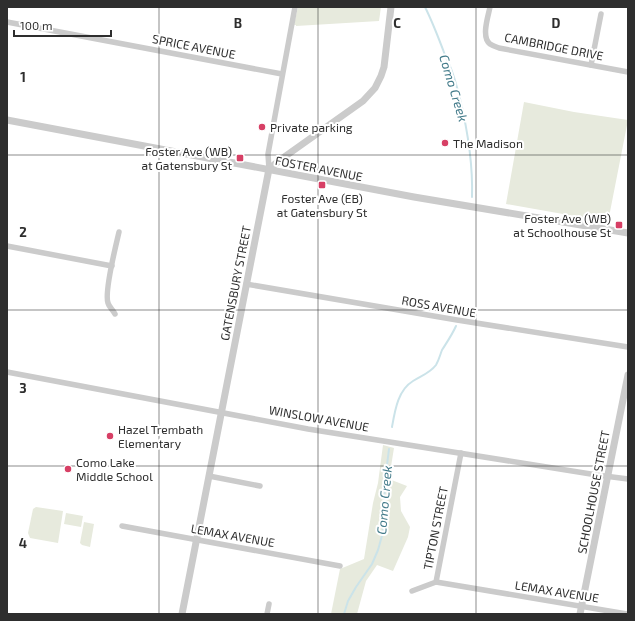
<svg xmlns="http://www.w3.org/2000/svg" width="635" height="621" font-family="'Exo 2',sans-serif">
<rect width="100%" height="100%" fill="#fff"/>
<g fill="#e7eadd">
<path d="M298 7H381L379 21 296 26V25H294Z"/>
<path d="M524 102 574 112 628 120 608 222 506 204Z"/>
<path d="M383 445 394 448 389 479 407 486 400 497 401 511 410 527 408 537 393 571 377 565 366 581 357 614H331L340 569 364 559 373 503 378 483Z"/>
<path d="M36 507 63 511 58 543 30 538 28 533 33 509Z"/>
<path d="M66 513 83 516 81 527 64 524Z"/>
<path d="M84 522 94 524 90 547 82 545 80 543Z"/>
</g>
<g fill="none" stroke-linecap="round" stroke-linejoin="round">
<g stroke="#cbe3e9" stroke-width="2">
<path d="M425 7C433 23 439 39 445 55 446 58 448 61 449 64 454 75 457 87 460 99 468 132 473 163 472 197"/>
<path d="M392 427C395 410 398 390 413 381 421 376 430 373 436 365 439 360 440 355 442 350 447 342 452 335 456 326"/>
<path d="M344 614 348 601 356 587 372 564 378 550 383 532 385 481 389 449"/>
</g>
<g stroke="#cbcbcb" stroke-width="5.5">
<path d="M490 7C488 17 481 37 490 44 493 46 496 47 499 48L628 72"/>
<path d="M7 22 282 74"/>
<path d="M591 65 601 14"/>
<path d="M269 169 268 154 295 7"/>
<path d="M7 246 112 266"/>
<path d="M246 284 457 320 628 347"/>
<path d="M115 314C113 310 109 307 108 303 104 292 116 245 119 232"/>
<path d="M7 372 308 429 597 475 628 479"/>
<path d="M209 476 260 486"/>
<path d="M122 526 340 566"/>
<path d="M436 582 627 614"/>
<path d="M412 591 436 582 461 453"/>
<path d="M267 614 269 604"/>
</g>
<g stroke="#cbcbcb" stroke-width="7">
<path d="M7 120 414 197 628 233"/>
<path d="M182 614 269 169 280 160 363 101 375 88 381 76 384 67 391 7"/>
<path d="M580 614 628 375"/>
</g>
</g>
<path fill="none" stroke="#2e2e2e" stroke-width="1" stroke-opacity="0.55" d="M159 7V614M318 7V614M476 7V614M7 155H628M7 310H628M7 466H628"/>
<g fill="#d73f65" stroke="#fff" stroke-width="1.5">
<circle cx="262" cy="127" r="4"/>
<circle cx="445" cy="143" r="4"/>
<rect x="236" y="154" width="8" height="8" rx="2"/>
<rect x="318" y="181" width="8" height="8" rx="2"/>
<rect x="615" y="221" width="8" height="8" rx="2"/>
<circle cx="110" cy="436" r="4"/>
<circle cx="68" cy="469" r="4"/>
</g>
<g text-anchor="middle" dominant-baseline="central" stroke-width="4" stroke-linejoin="round" paint-order="stroke">
<g font-size="12" fill="#2e2e2e" stroke="#fff">
<text transform="translate(194 46) rotate(11)">SPRICE AVENUE</text>
<text transform="translate(554 46) rotate(11)">CAMBRIDGE DRIVE</text>
<text transform="translate(319 168) rotate(11)">FOSTER AVENUE</text>
<text transform="translate(235 283) rotate(-79)">GATENSBURY STREET</text>
<text transform="translate(439 306) rotate(10)">ROSS AVENUE</text>
<text transform="translate(319 418) rotate(10)">WINSLOW AVENUE</text>
<text transform="translate(593 492) rotate(-79)">SCHOOLHOUSE STREET</text>
<text transform="translate(435 528) rotate(-79)">TIPTON STREET</text>
<text transform="translate(233 535) rotate(10)">LEMAX AVENUE</text>
<text transform="translate(557 591) rotate(9)">LEMAX AVENUE</text>
</g>
<g font-size="12" fill="#2e2e2e" stroke="#fff" text-anchor="start">
<text x="270" y="127">Private parking</text>
<text x="453" y="143">The Madison</text>
<text x="232" y="151" text-anchor="end">Foster Ave (WB)<tspan x="232" dy="14">at Gatensbury St</tspan></text>
<text x="322" y="198" text-anchor="middle">Foster Ave (EB)<tspan x="322" dy="14">at Gatensbury St</tspan></text>
<text x="611" y="218" text-anchor="end">Foster Ave (WB)<tspan x="611" dy="14">at Schoolhouse St</tspan></text>
<text x="118" y="429">Hazel Trembath<tspan x="118" dy="14">Elementary</tspan></text>
<text x="76" y="462">Como Lake<tspan x="76" dy="14">Middle School</tspan></text>
</g>
<g font-size="13" font-style="italic" fill="#437b8a" stroke="#fff">
<text transform="translate(454 88) rotate(73)">Como Creek</text>
<text transform="translate(384 500) rotate(-85)">Como Creek</text>
</g>
</g>
<g font-size="13" text-anchor="middle" font-weight="bold" fill="#2e2e2e" stroke="#fff" stroke-width="4" stroke-linejoin="round" paint-order="stroke">
<text x="238" y="28">B</text>
<text x="397" y="28">C</text>
<text x="556" y="28">D</text>
<text x="23" y="82">1</text>
<text x="23" y="237">2</text>
<text x="23" y="393">3</text>
<text x="23" y="548">4</text>
</g>
<rect width="635" height="621" fill="none" stroke="#2e2e2e" stroke-width="16"/>
<path d="M14 30v6h97v-6" fill="none" stroke="#2e2e2e" stroke-width="2"/>
<text x="20" y="30" font-size="12" fill="#2e2e2e" stroke="#ffffff" stroke-width="3" paint-order="stroke">100 m</text>
</svg>
